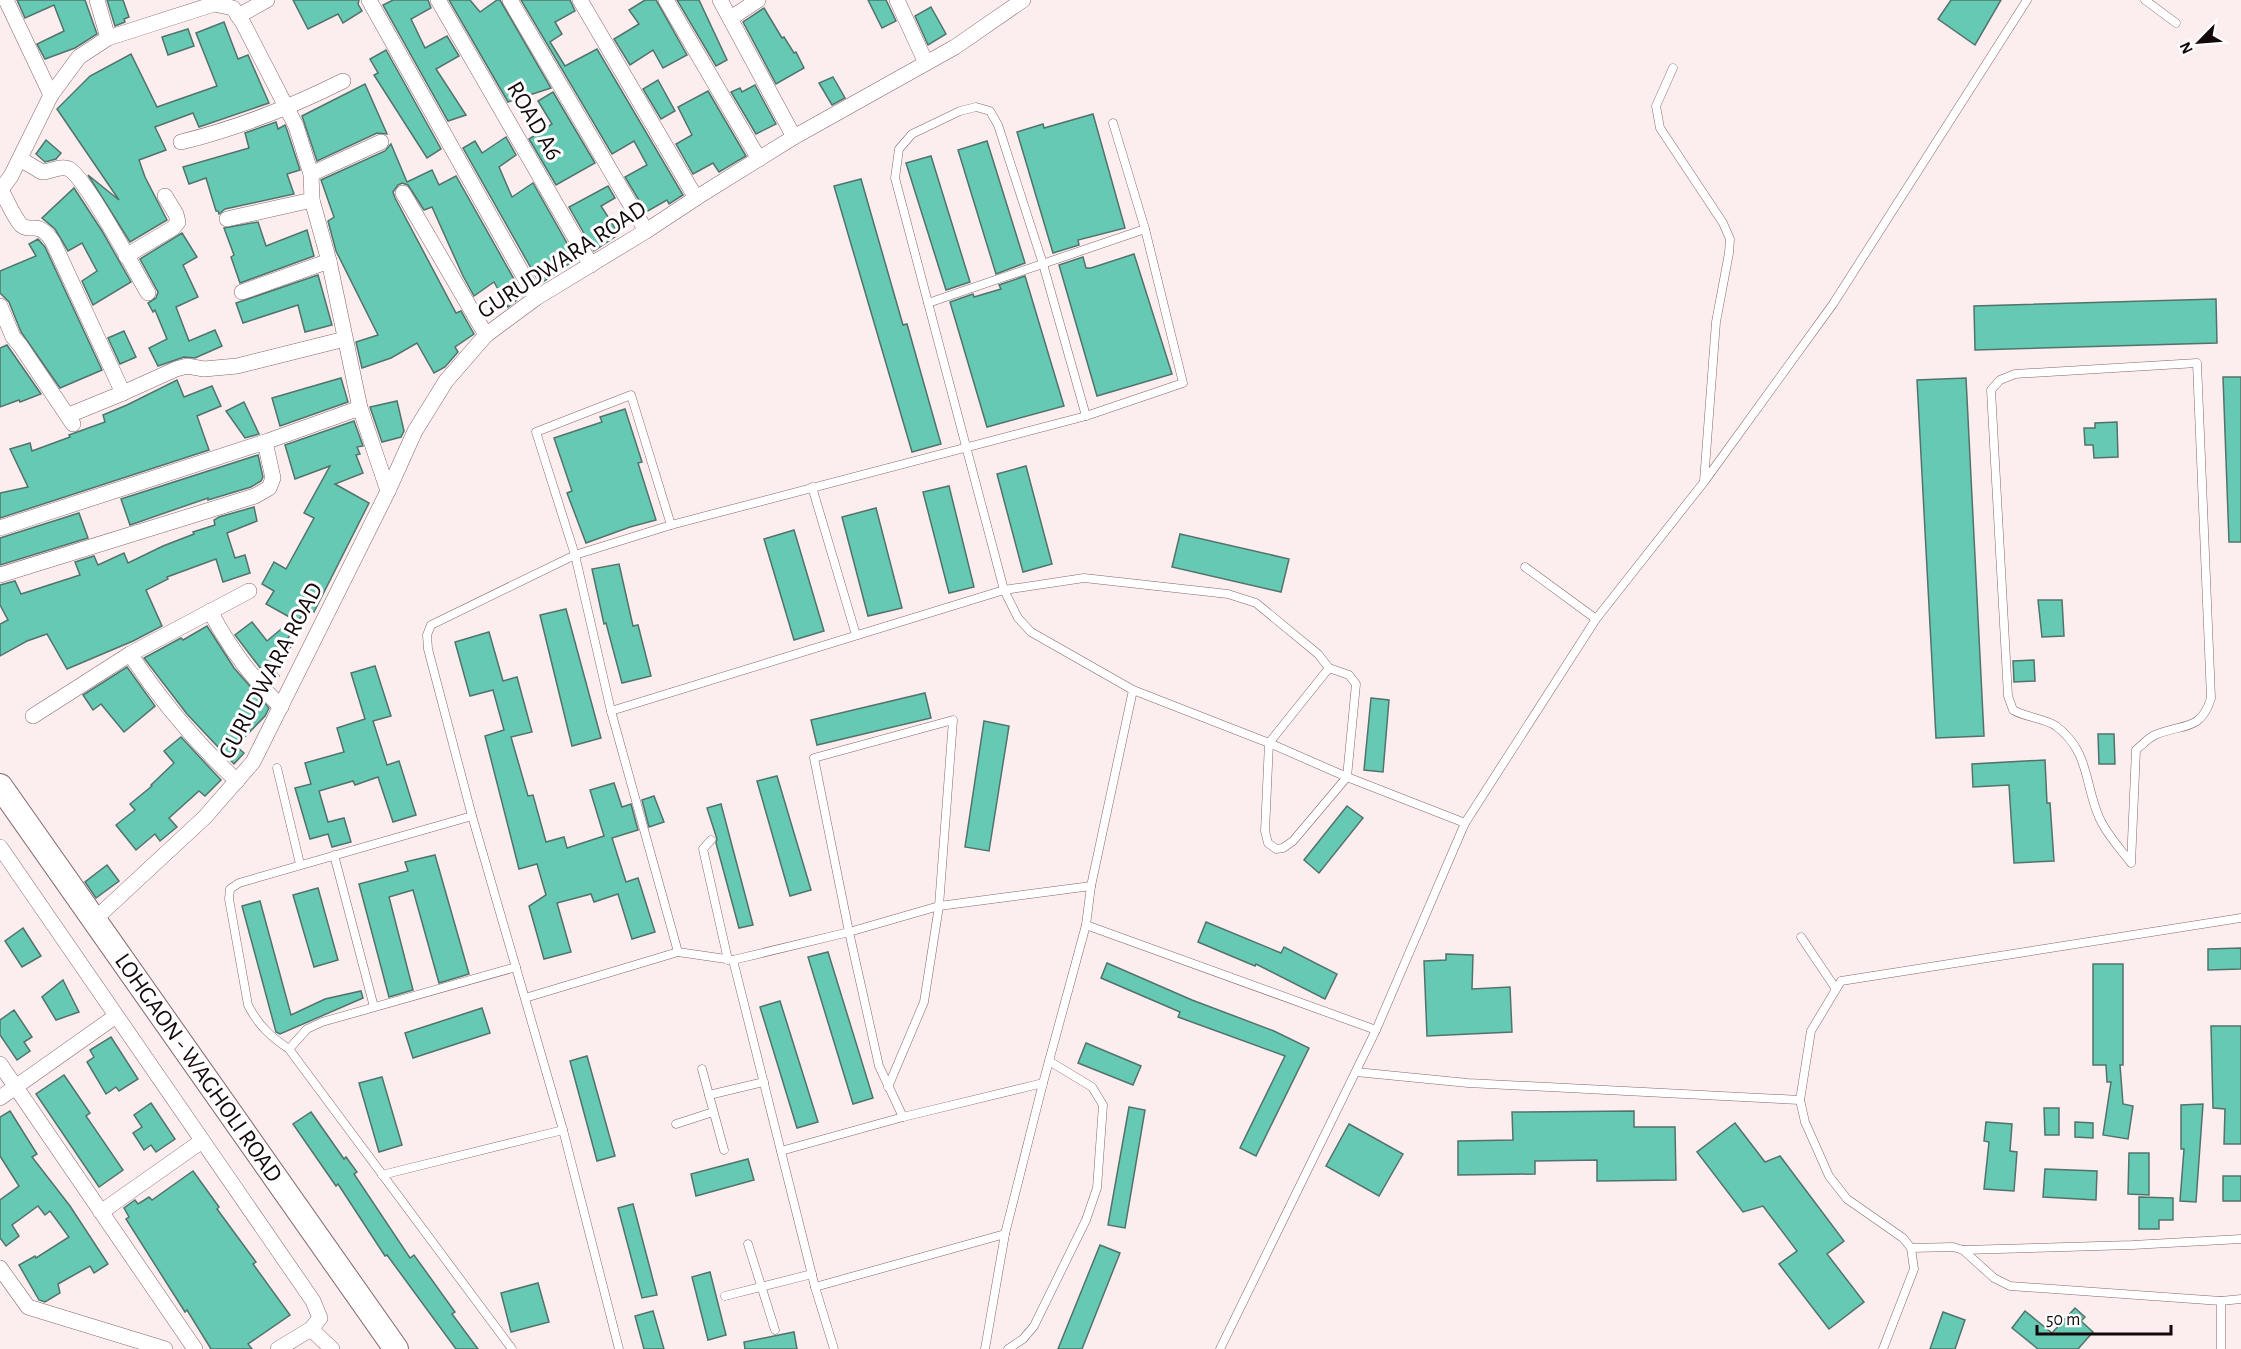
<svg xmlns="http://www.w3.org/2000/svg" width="2241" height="1349" font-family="'Alegreya Sans',sans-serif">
<rect width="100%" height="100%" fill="#fcedef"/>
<g fill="#66c9b3" stroke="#52736b" stroke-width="1.5">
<path d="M17 0H85L97 34 75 48 45 59 37 44 64 31 54 5 25 18Z"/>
<path d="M107 0H123L129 17 124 19 125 22 115 26Z"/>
<path d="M293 0H359L358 4 362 11 343 23 338 14 308 29Z"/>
<path d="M393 0H428L431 8 411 19 425 48 447 36 459 56 436 69 466 115 448 121 383 5Z"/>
<path d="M449 0H470L480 12 497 0H500L551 88 508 102Z"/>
<path d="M521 0H570L575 11 555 22 562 34 550 42 565 66 597 49 683 195 669 204 667 200 646 212 625 177 647 165 634 141 612 154Z"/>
<path d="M645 0H656L687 55 663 68 653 50 630 65 614 39 639 24 629 10Z"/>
<path d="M677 0H699L727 60 716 66Z"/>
<path d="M868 0H886L896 21 882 28Z"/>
<path d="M1951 0H2001L1975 45 1938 19Z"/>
<path d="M931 7 946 34 928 45 915 16Z"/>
<path d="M764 8 782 38 784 37 794 53 796 52 804 68 776 84 743 22Z"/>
<path d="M224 22 238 59 248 55 269 103 199 127 193 113 155 127 166 150 139 160 145 177 167 220 130 242 88 175 119 200 57 109 90 76 131 54 157 107 217 86 196 33Z"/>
<path d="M188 29 194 46 168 55 162 37Z"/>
<path d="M386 50 441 149 427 158 374 75 378 73 370 59Z"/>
<path d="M833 77 845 98 832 105 819 83Z"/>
<path d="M658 80 675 111 661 119 643 89Z"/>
<path d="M365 84 387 134 377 133 317 161 302 116Z"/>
<path d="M755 85 776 124 756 134 731 92 740 88 742 92Z"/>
<path d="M708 91 746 156 719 172 713 163 693 174 676 144 692 135 678 107Z"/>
<path d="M553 92 595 163 556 185 529 139 552 124 538 101Z"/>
<path d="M1093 114 1125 228 1078 240 1079 245 1053 253 1017 132 1043 124 1044 128Z"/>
<path d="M276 122 278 129 285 125 287 130 300 170 287 174 294 194 225 209 219 214 218 211H216L206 178 189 184 183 167 249 148 245 133Z"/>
<path d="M506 137 516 155 499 167 512 197 533 183 576 259 540 284 463 148 475 141 482 153Z"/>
<path d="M46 140 61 153 56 159 45 162 36 154Z"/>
<path d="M987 141 1025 263 996 274 958 150Z"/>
<path d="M391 144 407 182 432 170 439 185 456 176 523 295 508 307 494 282 474 296 463 276 432 207 424 210 408 185 402 183 398 185 393 192 395 198 456 313 461 311 474 334 455 347 458 352 445 367 434 373 417 343 391 358 362 368 356 342 378 335 336 251 328 221 334 217 321 180 385 151Z"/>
<path d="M931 156 970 282 946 290 906 163Z"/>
<path d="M861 179 903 325 907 324 941 444 912 452 834 186Z"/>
<path d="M608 186 615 198 601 206 619 234 594 251 569 207Z"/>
<path d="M74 188 102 231 131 282 93 305 82 281 97 271 82 243 68 251 55 229 42 218Z"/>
<path d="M258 222 266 246 307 230 314 256 240 283 231 257 234 255 224 228Z"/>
<path d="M182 233 197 257 183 265 198 297 176 307 189 341 215 330 222 346 195 358 184 357 158 366 149 348 167 339 155 310 153 312 148 303 156 298 158 292 140 259Z"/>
<path d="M38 239 45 247 102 370 60 388 21 332 9 302 0 293V271L36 256 29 244Z"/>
<path d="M1134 254 1172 374 1097 396 1059 265 1083 257 1086 268H1091Z"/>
<path d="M318 275 332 325 305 332 298 305 243 323 236 303Z"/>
<path d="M1025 276 1064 406 987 427 950 302 973 294 974 297 1001 289 999 285Z"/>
<path d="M2216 299 2217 343 1975 350 1974 306Z"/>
<path d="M124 331 136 357 120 364 108 338Z"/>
<path d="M7 345 41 394 20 402 19 400 0 407V348Z"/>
<path d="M2223 377H2241V542H2229Z"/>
<path d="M341 378 348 402 280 426 272 398Z"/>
<path d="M1966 378 1984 736 1936 738 1917 380Z"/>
<path d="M177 380 184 397 212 386 221 406 197 416 209 450 0 518V493L28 487 10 449 30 443 32 451 70 437 69 435 105 422 103 415 127 405Z"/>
<path d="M397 401 404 431 401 437 382 442 370 407Z"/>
<path d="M244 402 259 434 245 438 226 411Z"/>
<path d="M625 409 642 462 638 463 656 520 630 527 586 543 567 493 572 491 554 438 602 422 600 417Z"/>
<path d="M354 421 363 446 357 447 360 454 356 455 363 473 335 484 369 503 314 612 306 608 287 640 292 646 269 665 279 676 271 682 235 635 252 622 267 641 293 619 266 604 274 591 262 584 274 562 286 569 314 518 304 513 330 466 295 479 285 445Z"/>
<path d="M2117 422 2118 457 2094 458 2093 445H2085L2084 428H2095V423Z"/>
<path d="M258 455 263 477 261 481 251 487 208 500V498L130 525 121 499Z"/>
<path d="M1026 466 1052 564 1023 572 997 474Z"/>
<path d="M949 486 974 587 949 593 923 492Z"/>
<path d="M254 507 257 521 227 533 235 558 245 555 250 573 223 582 216 559 167 577 168 579 146 590 162 626 133 641 67 669 47 634 27 641 0 656V624L8 620 0 605V585L15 581 21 594 80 575 75 562 94 556 98 565 124 553 128 563 163 546 194 534 193 532 215 525 214 520 219 517Z"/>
<path d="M876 508 902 608 868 616 842 517Z"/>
<path d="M79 513 88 538 0 565V538Z"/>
<path d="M794 530 824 631 794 640 764 539Z"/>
<path d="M1180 534 1289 559 1281 592 1172 567Z"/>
<path d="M619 564 633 626 638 625 651 676 622 683 606 623 604 624 592 569Z"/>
<path d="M2038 600H2062L2064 636 2042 637Z"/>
<path d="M566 609 601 738 572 746 540 615Z"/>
<path d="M207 626 234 668 269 708 265 716 236 746 244 753 234 764 187 714 144 658 181 638 183 640Z"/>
<path d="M489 632 503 681 517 677 532 732 511 737 528 796 533 795 546 842 564 837 567 848 604 836 590 790 614 783 622 807 631 804 638 830 612 838 626 882 638 878 655 932 632 939 618 894 594 902 591 894 557 903 571 952 544 959 529 906 546 895 537 864 519 869 485 736 504 730 493 690 470 696 455 642Z"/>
<path d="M2034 660 2035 681 2014 682 2013 661Z"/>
<path d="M375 666 391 716 373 721 387 765 399 761 416 815 393 822 378 777 355 785 353 781 319 791 328 822 344 818 351 842 332 847 328 834 310 839 295 788 311 784 305 763 344 752 337 728 365 719 351 673Z"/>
<path d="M127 667 155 706 124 732 101 704 93 710 83 695Z"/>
<path d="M925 693 931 718 817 745 811 720Z"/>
<path d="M1371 698 1389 700 1383 772 1364 770Z"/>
<path d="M984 721 1009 726 989 851 965 847Z"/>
<path d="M2098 734H2114L2115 764H2099Z"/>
<path d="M181 737 221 780 205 796 199 791 169 818 177 827 160 841 155 834 136 850 116 825 135 810 130 804 152 786 151 785 174 763 164 751Z"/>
<path d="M2045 760 2047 803H2050L2054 861 2014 863 2009 785 1973 787 1972 764Z"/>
<path d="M777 776 811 890 790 896 757 781Z"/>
<path d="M654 796 664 822 649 827 642 800Z"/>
<path d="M721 804 753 925 739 928 716 843 717 839 707 808Z"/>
<path d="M1347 806 1363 818 1319 873 1304 860Z"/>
<path d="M435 855 469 974 439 983 413 890 389 897 413 990 389 997 359 884 408 871 405 862Z"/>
<path d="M107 865 119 881 96 898 85 882Z"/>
<path d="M318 888 338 960 314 967 293 895Z"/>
<path d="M260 901 291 1015 325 999 361 991 363 998 280 1034 276 1032 242 906Z"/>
<path d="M1206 922 1281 953 1284 947 1337 974 1325 999 1256 964 1255 966 1198 942Z"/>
<path d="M23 928 41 956 22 967 5 941Z"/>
<path d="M2241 948V969L2208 970V949Z"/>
<path d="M828 952 873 1098 853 1104 808 957Z"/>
<path d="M1446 954 1473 955 1472 989 1510 987 1512 1032 1427 1036 1424 961 1446 960Z"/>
<path d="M1107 963 1192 1000 1274 1031 1309 1048 1256 1156 1240 1148 1285 1056 1178 1017 1180 1012 1101 978Z"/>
<path d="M2093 964H2123V1065H2120L2123 1104 2133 1106 2128 1139 2103 1135 2111 1082H2107L2106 1065H2093Z"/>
<path d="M63 980 79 1012 56 1020 42 997Z"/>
<path d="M780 1001 818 1122 797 1128 760 1007Z"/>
<path d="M482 1008 490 1033 413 1058 405 1033Z"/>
<path d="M14 1010 32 1037 24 1042 30 1051 17 1060 0 1035V1020Z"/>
<path d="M2211 1026H2241V1144H2224L2225 1109 2213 1108Z"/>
<path d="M111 1037 138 1079 119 1091 116 1087 106 1094 87 1062 94 1057 90 1050Z"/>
<path d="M1086 1043 1141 1066 1133 1085 1078 1063Z"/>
<path d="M587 1056 615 1156 597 1161 570 1061Z"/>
<path d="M64 1075 90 1113 86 1116 123 1170 99 1187 36 1094Z"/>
<path d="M382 1077 402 1145 379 1152 359 1083Z"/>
<path d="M151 1103 175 1139 156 1152 151 1145 144 1150 133 1133 142 1127 134 1115Z"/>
<path d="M2203 1104 2196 1202 2180 1201 2184 1149H2181V1105Z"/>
<path d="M1129 1107 1145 1110 1125 1228 1108 1225Z"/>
<path d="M2044 1108H2059V1135H2045Z"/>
<path d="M10 1111 37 1154 32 1157 70 1206 108 1264 94 1273 90 1266 58 1284 60 1293 45 1302 39 1300 19 1265 35 1256 36 1258 69 1237 50 1211 45 1215 38 1206 12 1225 19 1236 6 1246 0 1238V1200L19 1186 0 1156V1117Z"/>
<path d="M1634 1111V1127H1675L1676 1180 1597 1181V1160L1535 1161V1174L1458 1175V1141L1513 1140 1512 1112Z"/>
<path d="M311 1112 344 1159 346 1157 357 1172 354 1174 410 1258 414 1255 455 1312 452 1314 478 1349H456L387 1255 385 1256 338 1184 336 1186 293 1124Z"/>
<path d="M1986 1122 2012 1124 2010 1151 2017 1152 2014 1191 1984 1189 1989 1142 1984 1141Z"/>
<path d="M2075 1122 2093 1123V1138L2075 1137Z"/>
<path d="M1735 1123 1765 1162 1780 1156 1844 1241 1827 1254 1864 1302 1829 1329 1779 1264 1797 1251 1763 1206 1743 1212 1697 1152Z"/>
<path d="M1349 1124 1403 1154 1379 1196 1326 1166Z"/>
<path d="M2129 1153H2149V1195L2128 1194Z"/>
<path d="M748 1159 754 1180 696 1196 691 1174Z"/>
<path d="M2045 1169 2097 1171 2096 1200 2043 1197Z"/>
<path d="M193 1171 219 1207 217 1209 256 1262 253 1264 290 1315 248 1344 252 1349H211L187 1310 185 1312 126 1219 129 1217 124 1208 135 1200 138 1204 149 1197 152 1200Z"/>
<rect x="2223" y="1176" width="18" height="25"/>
<path d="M2139 1197 2173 1198V1220H2159V1229H2139Z"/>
<path d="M633 1204 657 1295 642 1298 618 1208Z"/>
<path d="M1100 1245 1120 1253 1082 1349H1058Z"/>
<path d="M710 1272 726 1335 708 1340 692 1277Z"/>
<path d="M538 1283 549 1322 511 1332 501 1293Z"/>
<path d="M2075 1308 2085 1317 2081 1321 2093 1332 2078 1349H2038L2012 1328 2025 1311 2052 1333Z"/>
<path d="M653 1311 664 1349H644L635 1316Z"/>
<path d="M1943 1312 1965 1320 1955 1349H1930Z"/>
<path d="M794 1332 797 1349H745L744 1342Z"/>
</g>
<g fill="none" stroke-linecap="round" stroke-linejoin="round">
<defs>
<g id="lane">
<path d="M2145 0 2176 23"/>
<path d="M1673 68 1656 106 1660 128 1723 223 1730 239 1729 253 1716 322 1704 481"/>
<path d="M928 303 1145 229"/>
<path d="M2197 363 2211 698C2201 732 2183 723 2155 735 2148 738 2142 745 2136 750L2131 863C2120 848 2106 834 2099 817 2084 783 2090 752 2056 726 2046 719 2025 717 2013 710L2008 696 1991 390 2000 380 2015 374Z"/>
<path d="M1086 416 1043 264 998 125 990 111 976 107 960 111 912 134 899 149 895 178 1004 590 1018 618 1031 632 1133 690 1091 886 1086 925"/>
<path d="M812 487 856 635"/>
<path d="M671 525 631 395 536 432 575 555 611 711 1004 590 1084 578 1228 594 1256 603 1318 654 1329 668 1349 675 1356 684 1347 777 1465 823"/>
<path d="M1525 567 1596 619"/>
<path d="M1133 690 1269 743 1265 831 1268 843 1276 849 1283 848 1293 841 1347 777 1269 743 1329 668"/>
<path d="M277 768 300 864"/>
<path d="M472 816 239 883 230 889 229 899 248 1005C258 1025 271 1037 289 1049L512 1349"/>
<path d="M711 840 703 849 728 960"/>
<path d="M334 855 374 1007"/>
<path d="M2241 918 1841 981 1811 1031 1800 1100 1805 1122 1829 1176 1847 1199 1903 1238 1911 1248 1953 1247 1963 1250 1994 1278 2010 1286 2221 1301 2241 1299"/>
<path d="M1801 937 1836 989"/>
<path d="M678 952 733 960 815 1287 834 1349"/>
<path d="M733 960 849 932 939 906 1091 886"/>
<path d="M525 998 678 952 611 711"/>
<path d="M289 1049 307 1029 322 1022 516 967"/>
<path d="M702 1069 709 1095"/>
<path d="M1356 1072 1468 1083 1800 1100"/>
<path d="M888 1087 924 1002 939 906 953 720 814 758 849 932 879 1066 903 1117 1043 1083"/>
<path d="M676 1124 713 1112"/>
<path d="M724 1150 709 1095 764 1082"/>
<path d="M781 1151 903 1117"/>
<path d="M382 1175 563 1130"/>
<path d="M748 1244 775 1330"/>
<path d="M1963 1250 2132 1245 2241 1239"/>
<path d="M815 1287 1005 1234"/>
<path d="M725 1296 812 1274"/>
<path d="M2221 1301V1349"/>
<path d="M619 1349 563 1130 472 816 428 649 427 635 431 625 575 555 671 525 1086 416 1183 383 1145 229 1113 123"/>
<path d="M985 1349 1005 1234 1043 1083 1086 925 1376 1030"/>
<path d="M1008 1349 1023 1339 1034 1326 1086 1220 1097 1188 1103 1105 1092 1087 1049 1061"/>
<path d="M1220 1349 1376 1030 1465 823 1596 619 1704 482 1833 304 2027 0"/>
<path d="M1883 1349 1914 1269 1911 1248"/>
</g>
<g id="street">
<path d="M6 0 51 95"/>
<path d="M97 0 108 38"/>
<path d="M369 0 536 298"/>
<path d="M438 0 591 265"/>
<path d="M510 0 646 231"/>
<path d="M580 0 696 198"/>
<path d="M666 0 759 159"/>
<path d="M720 0 794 137"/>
<path d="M897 0 926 63"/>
<path d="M238 16 267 0"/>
<path d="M731 18 758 0"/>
<path d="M181 142C238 128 291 107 343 81"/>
<path d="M20 159 42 172C50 172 61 165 69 169 86 178 135 271 148 293"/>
<path d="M311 174 381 142"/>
<path d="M1 190C7 200 13 216 21 225 31 234 37 218 53 242L123 393 176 369 187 366 204 369 237 366 345 339"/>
<path d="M0 191 11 176 51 95 79 57 108 38 214 4 233 8 243 23 296 126 311 174 312 200 329 261 360 408 388 491"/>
<path d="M403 193 486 335"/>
<path d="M227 219 312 200"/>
<path d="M126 256 173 228 178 222 176 214 165 196"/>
<path d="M242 292 329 261"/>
<path d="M0 306 13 337 20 345 73 424"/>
<path d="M74 413 123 393"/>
<path d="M265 442 360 408"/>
<path d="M0 528 265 442 273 478 269 488 255 496 0 575"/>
<path d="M210 611C229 648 252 678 281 707"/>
<path d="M130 654C161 701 195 742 237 781"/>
<path d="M33 716 130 654 249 591"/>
<path d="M0 847 313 1301 320 1318 311 1329 278 1349"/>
<path d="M94 920 205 817 253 762 388 491 415 431 446 381 486 335 536 298 646 231 696 198 794 137 955 47 1023 0"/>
<path d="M0 1064 195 1349"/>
<path d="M0 1098 116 1016"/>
<path d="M101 1212 202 1141"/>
<path d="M0 1268 28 1307 165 1349"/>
<path d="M311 1329 332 1349"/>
</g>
<path id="primary" d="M0 786 396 1349"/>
</defs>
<use href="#lane" stroke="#86676b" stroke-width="9"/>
<use href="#street" stroke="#86676b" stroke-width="16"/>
<use href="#primary" stroke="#86676b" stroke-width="26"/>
<use href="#lane" stroke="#fff" stroke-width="8"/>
<use href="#street" stroke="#fff" stroke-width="15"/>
<use href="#primary" stroke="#fff" stroke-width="24"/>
</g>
<g text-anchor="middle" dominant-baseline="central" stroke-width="6" stroke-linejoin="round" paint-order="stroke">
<g font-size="24" fill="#13080a" stroke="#fff">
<text transform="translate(534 121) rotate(60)">ROAD A6</text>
<text transform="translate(562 260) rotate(-33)">GURUDWARA ROAD</text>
<text transform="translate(271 671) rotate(-62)">GURUDWARA ROAD</text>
<text transform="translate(198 1068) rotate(55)">LOHGAON - WAGHOLI ROAD</text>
</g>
</g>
<g transform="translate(2199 42) rotate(245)" stroke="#ffffff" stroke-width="4.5" paint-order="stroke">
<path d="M0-4.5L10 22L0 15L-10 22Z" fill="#13080a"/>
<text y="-9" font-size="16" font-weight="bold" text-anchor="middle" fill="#13080a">N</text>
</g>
<path d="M2037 1325v9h134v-9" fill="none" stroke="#13080a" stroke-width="3"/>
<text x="2046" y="1325" font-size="18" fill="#13080a" stroke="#ffffff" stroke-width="4.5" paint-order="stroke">50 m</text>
</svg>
